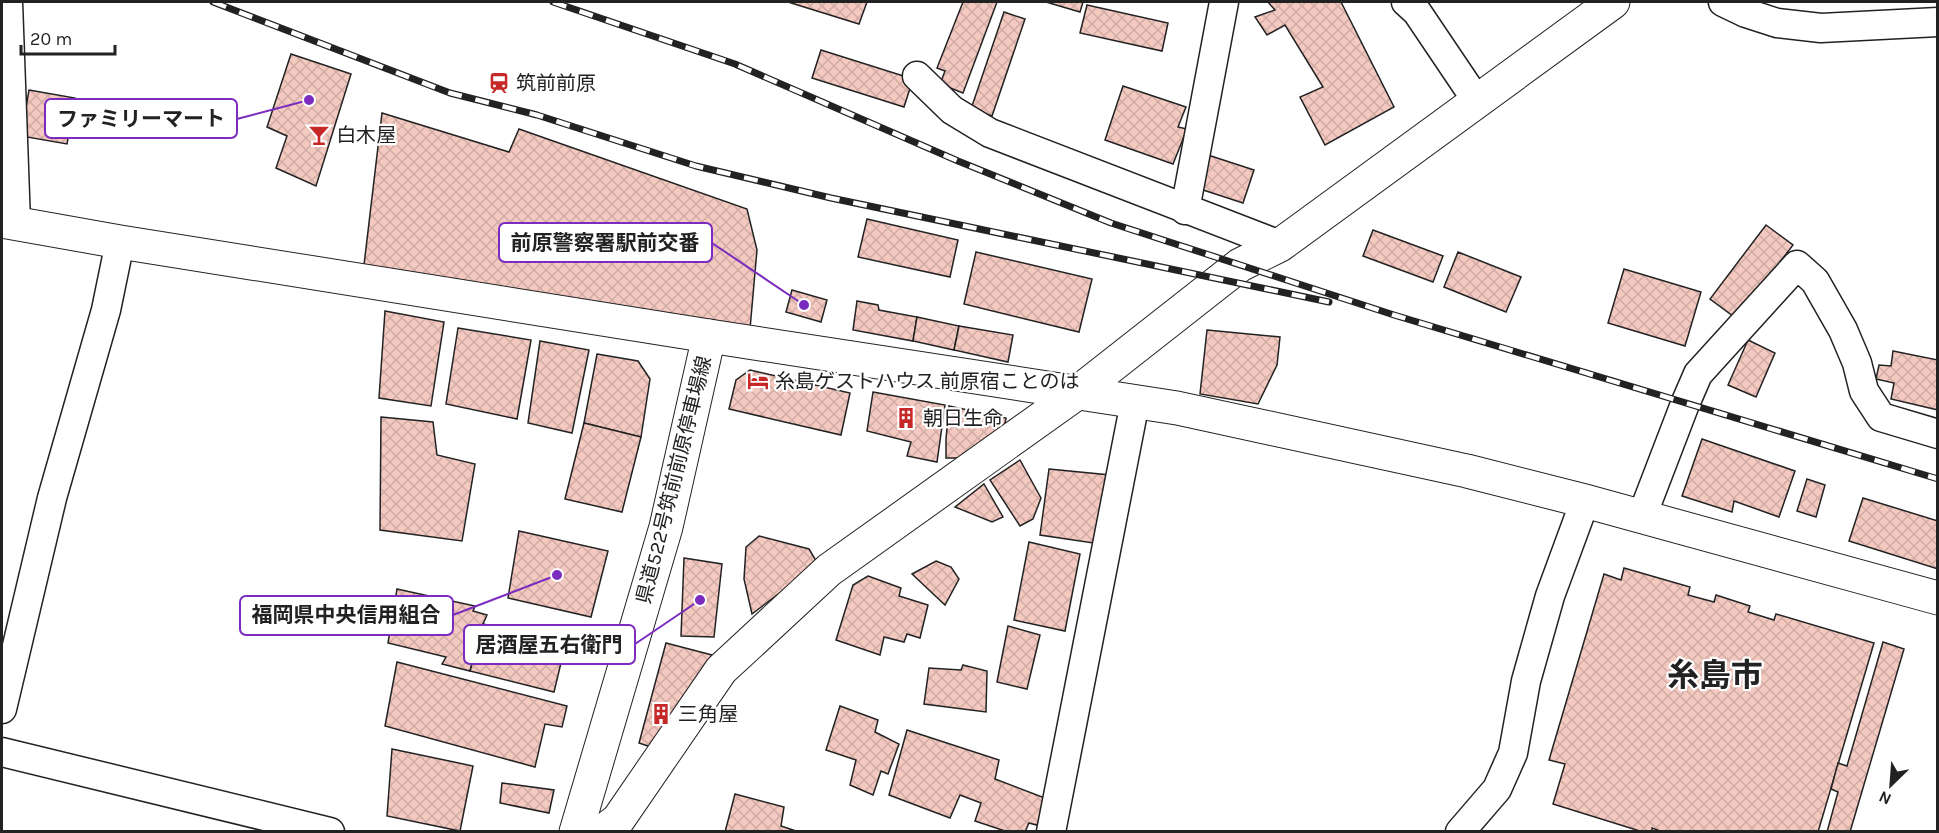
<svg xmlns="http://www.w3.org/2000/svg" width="1939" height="833" font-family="Karla,'Noto Sans JP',sans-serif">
<defs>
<pattern id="building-cross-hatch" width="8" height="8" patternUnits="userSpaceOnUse" patternTransform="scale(1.5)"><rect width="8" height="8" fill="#f3c9c0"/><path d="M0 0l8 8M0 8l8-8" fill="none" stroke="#d0aca5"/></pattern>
</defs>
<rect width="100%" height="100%" fill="#fff"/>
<g fill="url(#building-cross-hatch)" stroke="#222" stroke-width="1.5">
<path d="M788 2H867L859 24Z"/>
<path d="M963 2H997L963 93 940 84 945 71 937 68Z"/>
<path d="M1046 2H1083L1080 12Z"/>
<path d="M1268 2H1341L1394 107 1325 145 1300 97 1323 87 1285 25 1267 35 1255 17 1275 10Z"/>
<path d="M1087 5 1168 23 1162 51 1080 33Z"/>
<path d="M1004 12 1025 19 992 116 971 109Z"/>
<path d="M821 50 913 79 904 107 812 78Z"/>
<path d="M291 54 351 74 316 186 276 168 287 136 267 127Z"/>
<path d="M1123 86 1186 107 1178 127 1187 129 1173 164 1105 140Z"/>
<path d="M29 90 75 98 67 144 21 136Z"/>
<path d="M382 113 509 152 519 129 747 209 757 250 750 329 364 265Z"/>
<path d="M1208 155 1254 170 1243 203 1197 188Z"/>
<path d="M867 219 958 240 950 277 858 257Z"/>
<path d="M1766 225 1793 245 1737 319 1710 299Z"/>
<path d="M1373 230 1443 256 1433 282 1363 256Z"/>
<path d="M976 252 1092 279 1079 332 964 304Z"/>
<path d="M1458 252 1521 277 1506 312 1444 287Z"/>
<path d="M1624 269 1701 292 1685 346 1608 323Z"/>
<path d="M792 290 827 300 821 322 786 312Z"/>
<path d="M857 301 878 305 879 310 917 317 913 341 853 330Z"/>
<path d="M385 311 444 322 431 406 379 398Z"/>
<path d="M917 317 959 326 954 350 913 341Z"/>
<path d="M959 326 1013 335 1008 362 954 350Z"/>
<path d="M458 328 531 340 517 419 446 404Z"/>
<path d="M1207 330 1280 337 1277 365 1258 404 1200 394Z"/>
<path d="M1748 340 1775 353 1756 397 1728 385Z"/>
<path d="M540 341 589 350 572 433 528 423Z"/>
<path d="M1893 351 1938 360V410L1891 399 1894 383 1876 379 1879 365 1891 366Z"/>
<path d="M597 354 638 361 650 379 641 437 584 423Z"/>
<path d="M750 370 850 393 841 435 729 409 736 380Z"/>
<path d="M873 392 945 405 937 462 907 456 911 442 867 431Z"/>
<path d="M949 406 1006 418 1004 429 964 458H946V439Z"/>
<path d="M381 417 433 422 437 455 475 464 462 541 380 530Z"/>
<path d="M584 423 641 437 622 512 565 499Z"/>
<path d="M1702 439 1795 471 1779 517 1734 501 1732 512 1682 496Z"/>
<path d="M1020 460 1041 498 1033 519 1020 526 990 480Z"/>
<path d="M1049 469 1110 475 1100 544 1040 535Z"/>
<path d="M1807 479 1825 485 1816 517 1797 511Z"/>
<path d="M984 484 1003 517 992 522 955 507Z"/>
<path d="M1863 498 1938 521V569L1849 541Z"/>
<path d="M519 531 608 551 591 617 508 598Z"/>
<path d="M759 536 809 549 818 564 752 614 744 579 746 547Z"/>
<path d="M1029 542 1080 554 1065 631 1014 620Z"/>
<path d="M684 558 722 564 714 637 681 636Z"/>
<path d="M936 561 951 567 959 579 945 605 912 574Z"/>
<path d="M1624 568 1690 587 1688 595 1714 602 1716 595 1750 606 1748 612 1774 620 1776 614 1874 643 1818 832H1663L1652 828V832H1643L1553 804 1565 764 1549 760 1604 574 1621 580Z"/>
<path d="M868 576 901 588 899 596 928 605 920 638 907 634 904 642 884 637 880 655 836 640 853 585Z"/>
<path d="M397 589 475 606 473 611 487 615 483 624 470 671 442 664 446 657 388 643Z"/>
<path d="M483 624 566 642 554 692 470 671Z"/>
<path d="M1008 626 1040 635 1027 689 997 682Z"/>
<path d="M1883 642 1904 649 1850 832H1827L1838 792 1831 789 1838 763 1847 766Z"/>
<path d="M666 643 712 655 692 684 654 748 639 743Z"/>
<path d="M397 662 567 706 562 727 545 724 535 767 385 726Z"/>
<path d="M963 665 987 671 986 712 924 704 929 668 961 670Z"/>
<path d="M840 706 878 720 875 732 899 744 888 774 881 771 873 795 850 785 856 760 826 750Z"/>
<path d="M907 730 999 760 995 779 1050 800 1044 827 1029 823 1025 832H1008L975 821 981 803 960 795 950 818 889 795Z"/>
<path d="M392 749 473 766 460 831 387 816Z"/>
<path d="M502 783 554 790 549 813 500 803Z"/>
<path d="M735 794 784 807 781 826 799 832H725Z"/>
</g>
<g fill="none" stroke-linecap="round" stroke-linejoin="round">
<defs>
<g id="minor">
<path d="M8 2 16 223"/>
<path d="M1406 2 1417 12 1477 101"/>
<path d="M1723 2 1746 13 1777 23 1821 28 1938 22"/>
<path d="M917 76 952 110 990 133 1280 245"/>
<path d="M1185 210 1224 2"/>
<path d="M1642 516 1685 404 1698 374 1797 265 1815 281 1843 330 1857 363 1864 391 1881 417 1938 434"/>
<path d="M2 709 52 498 106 310 120 242"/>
<path d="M2 752 330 832"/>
<path d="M1051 832 1135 402"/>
<path d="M1460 832 1497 789 1513 753 1526 681 1550 596 1585 501"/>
</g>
<g id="tertiary">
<path d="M2 221 120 242 709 336 1177 408 1467 471 1585 501 1938 598"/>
<path d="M602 832 618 820 721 670 829 570 1077 393 1240 265 1280 245 1613 2"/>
</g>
<path id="secondary" d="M576 832 666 527 709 336"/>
</defs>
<use href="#minor" stroke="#222" stroke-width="31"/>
<use href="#tertiary" stroke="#222" stroke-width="35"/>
<use href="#secondary" stroke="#222" stroke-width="35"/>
<use href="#minor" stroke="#fff" stroke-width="28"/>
<use href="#tertiary" stroke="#fff" stroke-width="33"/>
<use href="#secondary" stroke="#fff" stroke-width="33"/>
<defs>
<g id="rail">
<path d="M213 2 450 93 537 115 696 166 831 198 1329 302"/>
<path d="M553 2 735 64 958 161 1111 223 1394 315 1938 479"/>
</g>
</defs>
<use href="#rail" stroke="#222" stroke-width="7"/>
<use href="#rail" stroke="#fff" stroke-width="4.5" stroke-dasharray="14" stroke-linecap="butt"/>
</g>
<defs>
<symbol id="station-bare" viewBox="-9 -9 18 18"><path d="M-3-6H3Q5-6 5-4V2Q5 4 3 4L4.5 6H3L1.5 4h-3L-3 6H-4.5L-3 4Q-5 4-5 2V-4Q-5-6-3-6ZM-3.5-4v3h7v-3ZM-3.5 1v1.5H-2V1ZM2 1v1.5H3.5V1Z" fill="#c62828" stroke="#fff" stroke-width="2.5" paint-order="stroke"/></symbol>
<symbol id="bar-bare" viewBox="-9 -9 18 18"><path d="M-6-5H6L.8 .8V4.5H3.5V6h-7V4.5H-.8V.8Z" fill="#c62828" stroke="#fff" stroke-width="2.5" paint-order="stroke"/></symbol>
<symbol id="hotel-bare" viewBox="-9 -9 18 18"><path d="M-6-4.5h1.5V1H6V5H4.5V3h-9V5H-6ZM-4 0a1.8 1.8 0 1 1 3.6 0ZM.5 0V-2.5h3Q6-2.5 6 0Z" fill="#c62828" stroke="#fff" stroke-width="2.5" paint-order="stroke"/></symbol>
<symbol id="building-bare" viewBox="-9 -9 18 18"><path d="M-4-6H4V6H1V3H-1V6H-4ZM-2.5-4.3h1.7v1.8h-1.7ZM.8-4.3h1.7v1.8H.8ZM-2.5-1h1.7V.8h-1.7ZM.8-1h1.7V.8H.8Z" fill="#c62828" stroke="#fff" stroke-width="2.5" paint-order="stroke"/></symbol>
</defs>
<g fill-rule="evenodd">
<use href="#station-bare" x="484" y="68" width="30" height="30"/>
<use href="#bar-bare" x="304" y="120" width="30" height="30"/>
<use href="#hotel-bare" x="743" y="366" width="30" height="30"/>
<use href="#building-bare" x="891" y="403" width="30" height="30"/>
<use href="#building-bare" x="646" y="699" width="30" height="30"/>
</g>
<g text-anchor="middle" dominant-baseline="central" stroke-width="4.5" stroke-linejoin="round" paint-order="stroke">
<g font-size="20" fill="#222" stroke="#fff" text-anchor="start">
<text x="516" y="83">筑前前原</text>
<text x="336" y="135">白木屋</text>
<text x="775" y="381">糸島ゲストハウス 前原宿ことのは</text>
<text x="923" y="418">朝日生命</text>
<text x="678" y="714">三角屋</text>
</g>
<g font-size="20" fill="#222" stroke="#fff">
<text transform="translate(674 480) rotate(-76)">県道522号筑前前原停車場線</text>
</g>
<g font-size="32" font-weight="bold" fill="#222" stroke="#fff">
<text x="1715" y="675">糸島市</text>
</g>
</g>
<path fill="none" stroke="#7b2cbf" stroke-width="2" d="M309 100L237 119M804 305L712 243M557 575L453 615M700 600L635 644"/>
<g fill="#7b2cbf" stroke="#fff" stroke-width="2">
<circle cx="309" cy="100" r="6"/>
<circle cx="804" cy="305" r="6"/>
<circle cx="557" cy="575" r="6"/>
<circle cx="700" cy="600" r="6"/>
</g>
<g fill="#fff" stroke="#7b2cbf" stroke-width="2">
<rect x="45" y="99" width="192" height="39" rx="6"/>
<rect x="499" y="223" width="213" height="39" rx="6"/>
<rect x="240" y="596" width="213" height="39" rx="6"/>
<rect x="464" y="625" width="171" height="39" rx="6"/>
</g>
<g font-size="21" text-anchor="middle" font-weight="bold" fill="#222">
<text x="141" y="126">ファミリーマート</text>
<text x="605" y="250">前原警察署駅前交番</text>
<text x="346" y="622">福岡県中央信用組合</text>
<text x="549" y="652">居酒屋五右衛門</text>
</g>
<rect width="1939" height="833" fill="none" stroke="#222222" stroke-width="6"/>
<g transform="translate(1891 785) rotate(205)" stroke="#ffffff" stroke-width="4.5" paint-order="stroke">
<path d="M0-4.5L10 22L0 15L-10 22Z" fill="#222222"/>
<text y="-9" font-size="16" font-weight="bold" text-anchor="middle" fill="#222222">N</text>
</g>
<path d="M21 45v9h94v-9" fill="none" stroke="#222222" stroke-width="3"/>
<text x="30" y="45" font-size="18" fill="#222222" stroke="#ffffff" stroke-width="4.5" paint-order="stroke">20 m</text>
</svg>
